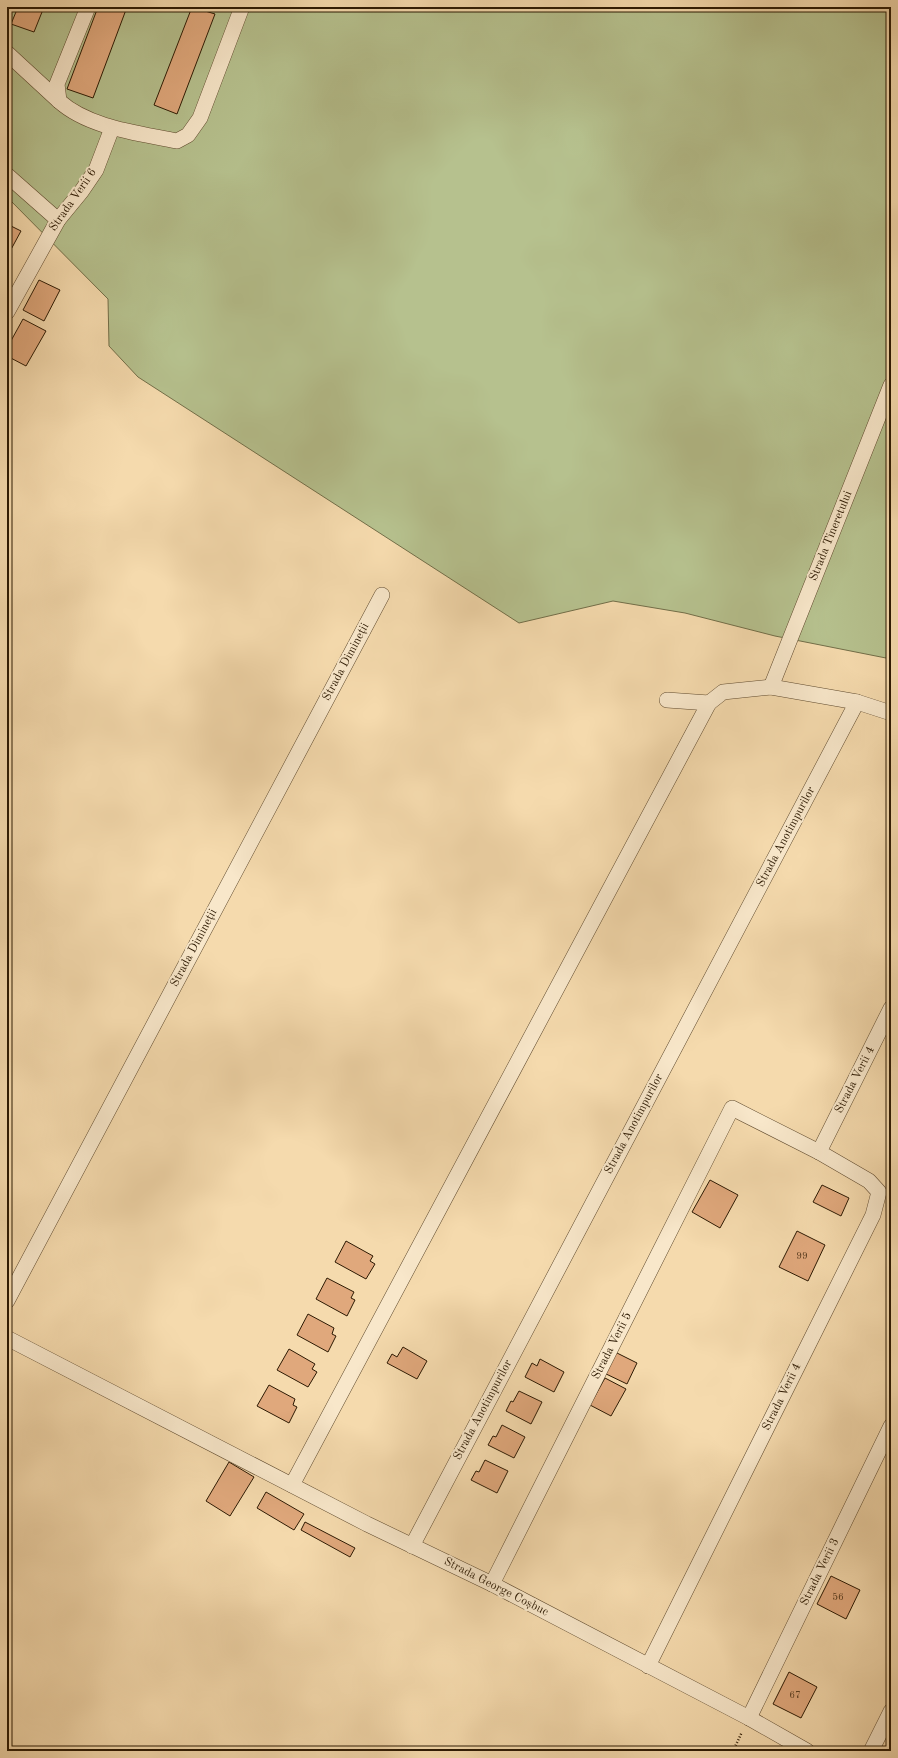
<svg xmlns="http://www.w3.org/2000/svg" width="898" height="1758" font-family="'Old Standard TT',serif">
<rect width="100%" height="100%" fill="#f5daad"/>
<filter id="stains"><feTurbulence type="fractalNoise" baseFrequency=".005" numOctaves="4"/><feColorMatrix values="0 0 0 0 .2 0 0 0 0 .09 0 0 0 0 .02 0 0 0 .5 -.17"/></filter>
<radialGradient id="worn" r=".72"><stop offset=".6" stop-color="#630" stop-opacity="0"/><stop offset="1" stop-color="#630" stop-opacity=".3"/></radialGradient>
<path fill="#b6c18e" stroke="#726e48" d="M7 7H891V659L775 636 685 613 613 601 519 623 138 377 109 346 108 299 7 197Z"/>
<g fill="#e0a87c" stroke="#2d1a03">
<path d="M18 7H44L34 32 11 24Z"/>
<path d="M98 7H127L93 98 67 89Z"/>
<path d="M192 7 215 14 177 114 154 105Z"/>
<path d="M7 224 21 231 8 255 7 254Z"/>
<path d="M39 280 60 290 44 321 23 310Z"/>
<path d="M23 319 46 331 26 366 7 356V348Z"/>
<path d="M710 1180 738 1195 720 1228 692 1212Z"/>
<path d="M822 1185 849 1198 841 1216 813 1202Z"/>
<path d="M797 1231 825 1245 808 1281 779 1267Z"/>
<path d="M346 1241 373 1256 370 1261 375 1264 366 1279 335 1262Z"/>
<path d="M327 1278 354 1292 351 1298 355 1300 347 1316 316 1299Z"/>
<path d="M308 1314 334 1328 332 1334 336 1336 328 1352 297 1335Z"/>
<path d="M403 1347 427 1361 417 1379 387 1363 392 1354 397 1357Z"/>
<path d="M289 1349 315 1364 312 1369 317 1372 308 1387 277 1370Z"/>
<path d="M613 1351 637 1363 627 1384 602 1372Z"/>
<path d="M540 1359 564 1372 554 1392 525 1377 532 1363 537 1366Z"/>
<path d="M605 1378 626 1389 611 1416 590 1405Z"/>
<path d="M269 1385 295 1399 293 1405 297 1407 289 1423 257 1406Z"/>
<path d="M519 1391 542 1402 531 1424 506 1411 511 1401 513 1402Z"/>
<path d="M502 1425 525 1437 514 1458 488 1445 493 1436 496 1437Z"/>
<path d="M485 1460 508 1471 497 1493 471 1480 476 1471 479 1472Z"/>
<path d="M229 1462 254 1477 230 1516 206 1501Z"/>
<path d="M266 1492 304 1514 294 1530 257 1508Z"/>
<path d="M305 1522 355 1548 350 1557 301 1530Z"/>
<path d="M831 1576 860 1590 846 1619 817 1604Z"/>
<path d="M789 1672 817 1687 801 1718 773 1704Z"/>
</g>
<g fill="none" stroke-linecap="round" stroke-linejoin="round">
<defs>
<g id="street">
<path d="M88 7 57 84 59 101C89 128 139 133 177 141L188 135 200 118 242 7"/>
<path d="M7 53 59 101"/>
<path d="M7 175 58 220"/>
<path d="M7 312 58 220 81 192 96 170 112 128"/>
<path d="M771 687 891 385"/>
<path d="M667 700 709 703 723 692 771 687 857 702 891 713"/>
<path d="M7 1301 382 595"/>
<path d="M7 1338 367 1524 492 1584 749 1718 807 1751"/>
<path d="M292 1485 709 703"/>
<path d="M412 1546 857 702"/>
<path d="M492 1584 732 1108 819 1152"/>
<path d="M648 1666 873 1215 879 1192 869 1181 819 1152 891 1008"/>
<path d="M749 1718 891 1426"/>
<path d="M871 1751 891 1711"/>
</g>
</defs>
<use href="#street" stroke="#5f4a2e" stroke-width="16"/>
<path stroke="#2d1a03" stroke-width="2.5" stroke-dasharray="1 2" stroke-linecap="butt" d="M733 1751 742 1732"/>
<use href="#street" stroke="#f8e7ca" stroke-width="15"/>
</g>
<g text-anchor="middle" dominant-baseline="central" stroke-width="4" stroke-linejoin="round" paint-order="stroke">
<g font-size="10" fill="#5a3e21">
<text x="802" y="1256">99</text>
<text x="838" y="1597">56</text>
<text x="795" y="1695">67</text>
</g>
<g font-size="12" fill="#2d1a03" stroke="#f8e7ca">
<text transform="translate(73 200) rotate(-55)">Strada Verii 6</text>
<text transform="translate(831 536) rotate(-68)">Strada Tineretului</text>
<text transform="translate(346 662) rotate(-62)">Strada Dimineții</text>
<text transform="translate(786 837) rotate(-62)">Strada Anotimpurilor</text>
<text transform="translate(194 948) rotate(-62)">Strada Dimineții</text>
<text transform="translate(855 1080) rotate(-63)">Strada Verii 4</text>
<text transform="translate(634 1124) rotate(-62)">Strada Anotimpurilor</text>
<text transform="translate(612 1346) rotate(-63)">Strada Verii 5</text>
<text transform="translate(782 1397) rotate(-64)">Strada Verii 4</text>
<text transform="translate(483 1410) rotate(-62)">Strada Anotimpurilor</text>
<text transform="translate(820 1572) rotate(-64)">Strada Verii 3</text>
<text transform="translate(496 1587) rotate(27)">Strada George Coșbuc</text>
</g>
</g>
<rect width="898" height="1758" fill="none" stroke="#f5daad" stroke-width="24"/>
<rect x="8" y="8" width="882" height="1742" fill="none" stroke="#2d1a03" stroke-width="2"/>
<rect x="12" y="12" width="874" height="1734" fill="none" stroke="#2d1a03"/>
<rect width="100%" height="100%" filter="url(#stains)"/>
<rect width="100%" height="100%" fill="url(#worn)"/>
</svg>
